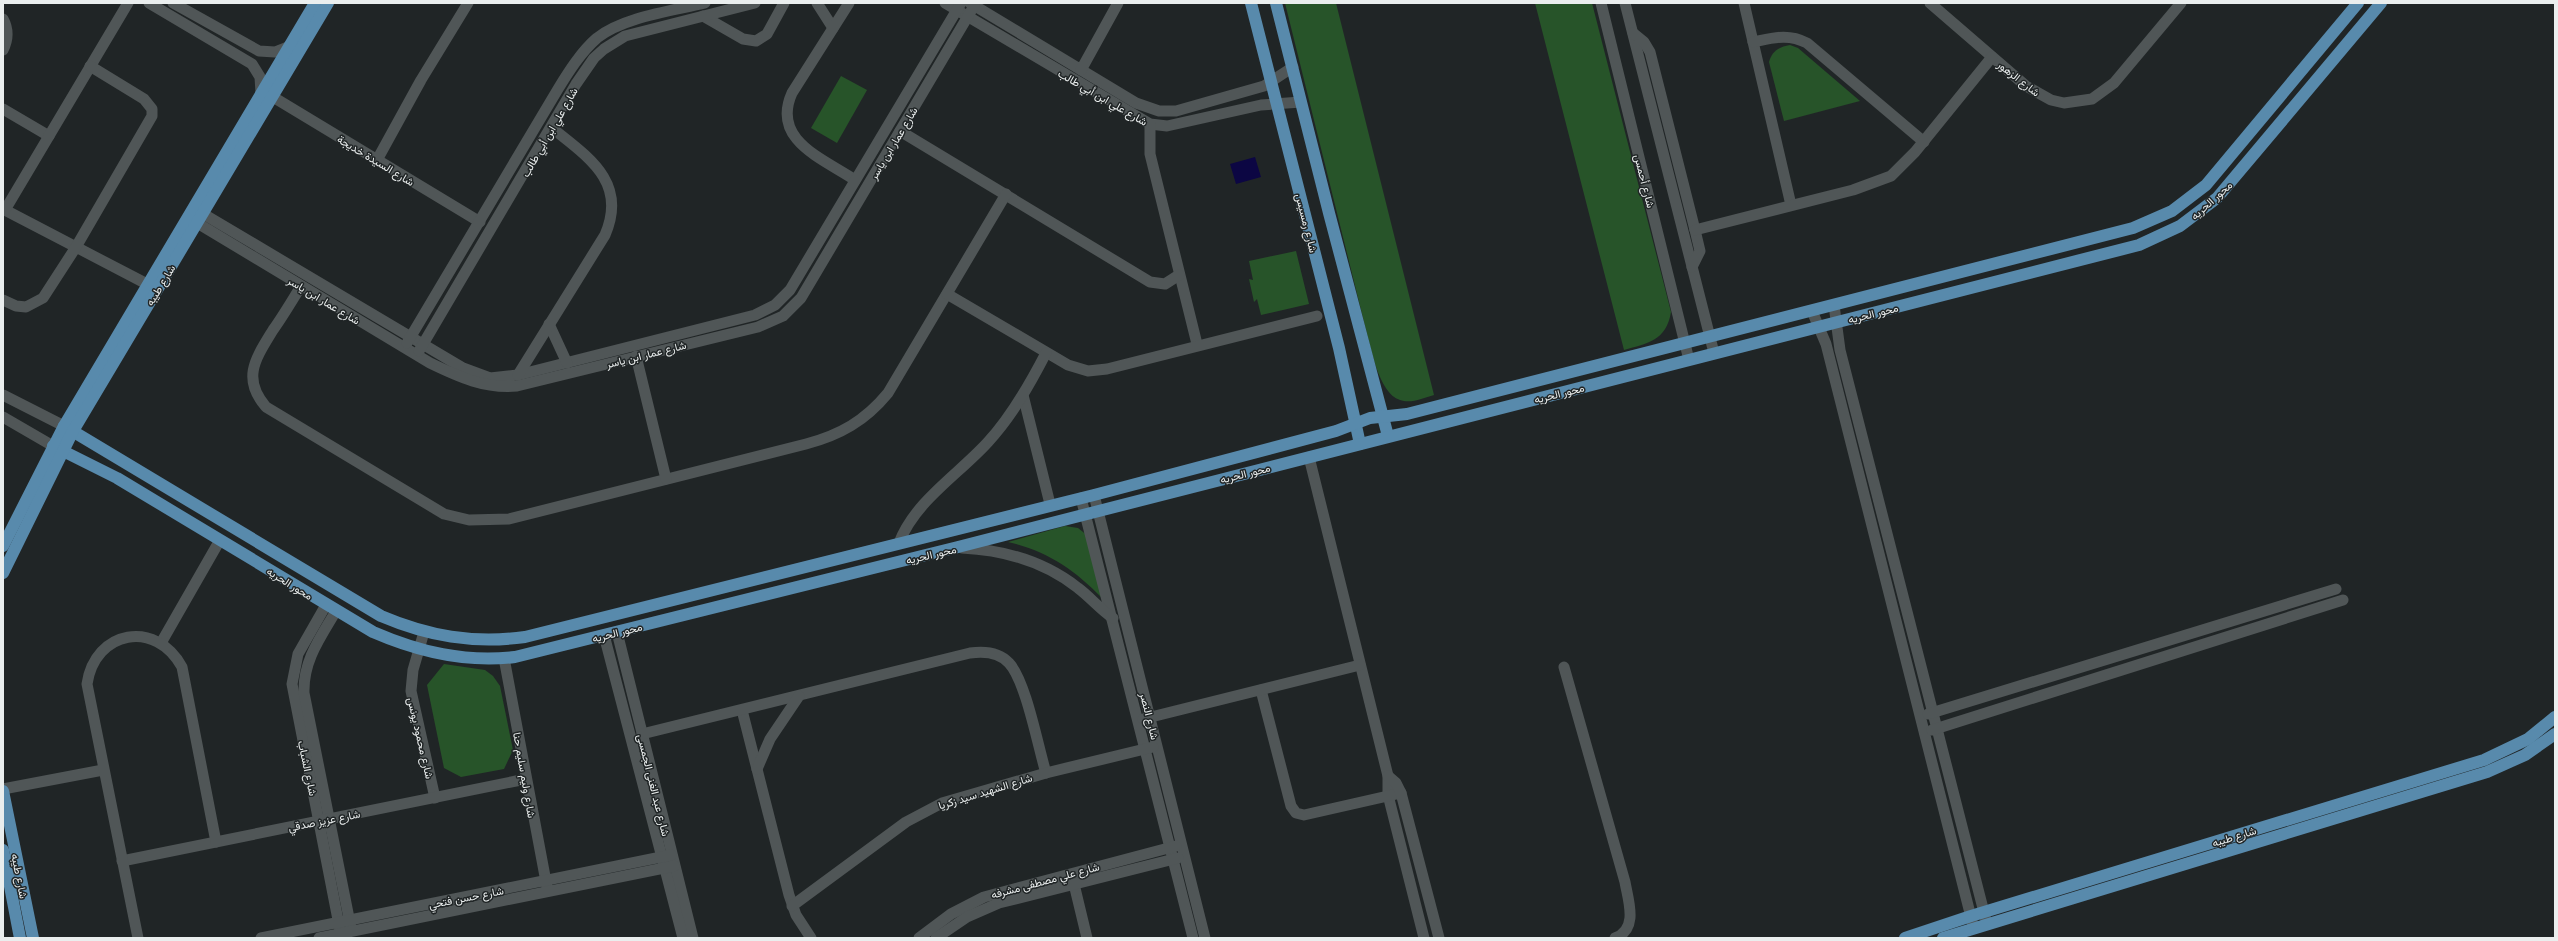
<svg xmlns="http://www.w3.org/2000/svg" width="2558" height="941" font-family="Lato,Vazirmatn,sans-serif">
<rect width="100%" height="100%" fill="#202526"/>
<g fill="#275429">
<path d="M1285 3H1336L1434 395C1423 398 1411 404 1400 400 1378 393 1371 346 1365 326Z"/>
<path d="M1535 3H1592L1671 312C1666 341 1648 343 1624 350Z"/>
<path d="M1790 45 1798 48 1860 101 1784 121 1769 62C1772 51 1779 47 1790 45Z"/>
<path d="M841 76 867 90 837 143 811 128Z"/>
<path d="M1296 251 1309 304 1261 315 1257 299 1254 302 1249 279 1253 280 1249 261Z"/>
<path d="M1065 526 1078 528 1088 536 1102 598C1075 570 1047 551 1008 542Z"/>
<path d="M444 664 485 670 493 676 500 686 513 750 504 769 461 777 444 768 427 685Z"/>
</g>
<path fill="#0c0643" d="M1255 157 1261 177 1236 184 1230 164Z"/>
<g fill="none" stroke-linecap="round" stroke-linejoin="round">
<g stroke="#505657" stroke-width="11">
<path d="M149 3 252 64 260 77 261 93"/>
<path d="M173 3 259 51 275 52 290 46"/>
<path d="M817 3 833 28"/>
<path d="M849 3 792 93C771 140 822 158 855 180"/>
<path d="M945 3 1150 124 1167 126 1261 105 1301 102"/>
<path d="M970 3 1136 103 1159 111H1176L1264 86 1293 67"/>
<path d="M1601 3 1689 360"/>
<path d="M1625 3 1714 353"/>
<path d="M1744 3 1791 205"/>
<path d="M1930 3 2026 86 2051 100 2064 103 2092 99 2114 83 2181 3"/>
<path d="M703 16 743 39 756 41 767 34 784 3"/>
<path d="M3 19C9 30 8 40 3 50"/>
<path d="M1633 33 1644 42 1650 52 1695 230 1700 251 1692 267"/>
<path d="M1753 42C1773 38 1788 33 1807 43L1924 142"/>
<path d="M1081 70 1118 3"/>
<path d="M273 97 480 222"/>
<path d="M3 109 49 136"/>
<path d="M1150 124V154L1197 344"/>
<path d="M900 131 1150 282 1165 284 1179 275"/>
<path d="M377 160 421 80 468 3"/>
<path d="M3 209 147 284"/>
<path d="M195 209 463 368 490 378 518 375 755 315 775 305 790 290 961 3"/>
<path d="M5 210 128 3"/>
<path d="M189 218 430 363C459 377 485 389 517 386L758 327 783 316 801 298 974 6"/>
<path d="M1695 230 1853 190 1891 176 1915 152 1992 57"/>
<path d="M301 286C292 301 283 316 273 330 256 358 241 378 266 407L444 514 469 520 509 519 806 444C840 435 865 421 888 393L1006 194"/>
<path d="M947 294 1068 365 1088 371 1107 369 1317 316"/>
<path d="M3 300 16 306 26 307 43 298 76 247 152 116V109L144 99 90 66"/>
<path d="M1834 305 1840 350 1987 924"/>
<path d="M1812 311 1826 344 1973 925"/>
<path d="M549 324 567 363"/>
<path d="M407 343 558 89C569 71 581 52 597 38 624 17 672 11 705 3"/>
<path d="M419 351 576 84 594 58 604 49 625 36 755 3"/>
<path d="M636 356 666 479"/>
<path d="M518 375 605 235C628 182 588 157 552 128"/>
<path d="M3 395 64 426"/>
<path d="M1023 395 1050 504"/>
<path d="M3 417 53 446"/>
<path d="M1309 457 1388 776V795L1424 938"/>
<path d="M1094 495 1205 938"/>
<path d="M1081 498 1193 938"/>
<path d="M899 543C915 501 958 475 988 442 1012 416 1030 384 1046 353"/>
<path d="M962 548C1004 550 1045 562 1078 588 1090 597 1101 610 1113 618"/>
<path d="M326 605 298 654 292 684 340 930"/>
<path d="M336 611C320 638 303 661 304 693L351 928"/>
<path d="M424 632 413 670 411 691 435 798"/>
<path d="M617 632 693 938"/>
<path d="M604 635 683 938"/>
<path d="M161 643 220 540"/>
<path d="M504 658 547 887"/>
<path d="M1564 667 1625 882C1628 900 1639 929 1615 938"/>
<path d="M1261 690 1291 806 1296 813 1304 815 1401 793"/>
<path d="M742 710 789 895 796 915 811 938"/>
<path d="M1928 714 2336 589"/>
<path d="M1143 719 1360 665"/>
<path d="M1932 730 2343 600"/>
<path d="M642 734 970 653C984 651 999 652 1009 663 1026 681 1038 747 1046 773"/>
<path d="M757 769 770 739 799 696"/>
<path d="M1388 776 1396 783 1401 793 1439 938"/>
<path d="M3 789 103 770"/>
<path d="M122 861 526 779"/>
<path d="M1074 884 1087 938"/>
<path d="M792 906 906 822 942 803 1046 773 1153 747"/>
<path d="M138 938 87 684C95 630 156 619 182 667L216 842"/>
<path d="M261 938 671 855"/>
<path d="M319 938 674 866"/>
<path d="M919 938 951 914 984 897 1176 846"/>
<path d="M936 938 967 917 999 903 1178 858"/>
</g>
<g stroke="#588aac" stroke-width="12">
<path d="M1251 3 1339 348 1360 444"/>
<path d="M1276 3 1329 213 1388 436"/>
<path d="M64 426 381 616C428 636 473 644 525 637L1094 495 1336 431 1370 418 1407 414 2133 228 2172 211 2206 185 2358 3"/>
<path d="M53 446 117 478 373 632C419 652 465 663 515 657L958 547 2139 245 2180 226 2217 198 2381 3"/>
<path d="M3 546 64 426 315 3"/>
<path d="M3 573 73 431 328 3"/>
<path d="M3 791 33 938"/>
<path d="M3 850 20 938"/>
<path d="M1905 938 1971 916 2484 760 2528 739 2555 717"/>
<path d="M1943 938 2487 772 2525 755 2555 734"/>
</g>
</g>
<g text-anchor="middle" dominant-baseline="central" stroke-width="3" stroke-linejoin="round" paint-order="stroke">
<g font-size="11" fill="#eaeeee" stroke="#202526">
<text transform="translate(2019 78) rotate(38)">شارع الزهور</text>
<text transform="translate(1103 97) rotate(30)">شارع علي ابن أبي طالب</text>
<text transform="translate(549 132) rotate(-60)">شارع علي ابن أبي طالب</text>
<text transform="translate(893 143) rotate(-59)">شارع عمار ابن ياسر</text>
<text transform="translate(376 160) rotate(31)">شارع السيدة خديجة</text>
<text transform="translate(1645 181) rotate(76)">شارع أحمس</text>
<text transform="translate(2211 200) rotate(-42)">محور الحريه</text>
<text transform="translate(1307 223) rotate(76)">شارع رمسيس</text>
<text transform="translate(160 285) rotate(-59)">شارع طيبه</text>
<text transform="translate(324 300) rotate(31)">شارع عمار ابن ياسر</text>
<text transform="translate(1873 313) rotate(-14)">محور الحريه</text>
<text transform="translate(646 354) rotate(-14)">شارع عمار ابن ياسر</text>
<text transform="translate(1559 393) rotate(-14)">محور الحريه</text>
<text transform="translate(1245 473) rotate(-14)">محور الحريه</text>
<text transform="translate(931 554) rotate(-13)">محور الحريه</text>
<text transform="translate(290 583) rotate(32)">محور الحريه</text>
<text transform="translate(617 632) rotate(-14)">محور الحريه</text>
<text transform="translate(1150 716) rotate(76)">شارع النصر</text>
<text transform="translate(421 738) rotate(77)">شارع محمود يونس</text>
<text transform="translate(308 768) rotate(78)">شارع الشباب</text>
<text transform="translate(525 775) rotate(80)">شارع وليم سليم حنا</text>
<text transform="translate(654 785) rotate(76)">شارع عبد الغنى الجمسى</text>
<text transform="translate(985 791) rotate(-17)">شارع الشهيد سيد زكريا</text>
<text transform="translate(324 820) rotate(-11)">شارع عزيز صدقي</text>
<text transform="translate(2234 836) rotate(-17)">شارع طيبه</text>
<text transform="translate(20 876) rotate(79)">شارع طيبه</text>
<text transform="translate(1045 880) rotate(-15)">شارع علي مصطفى مشرفه</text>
<text transform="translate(466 897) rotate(-11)">شارع حسن فتحي</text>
</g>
</g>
<rect width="2558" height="941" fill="none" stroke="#eaeeee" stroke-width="8"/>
</svg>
